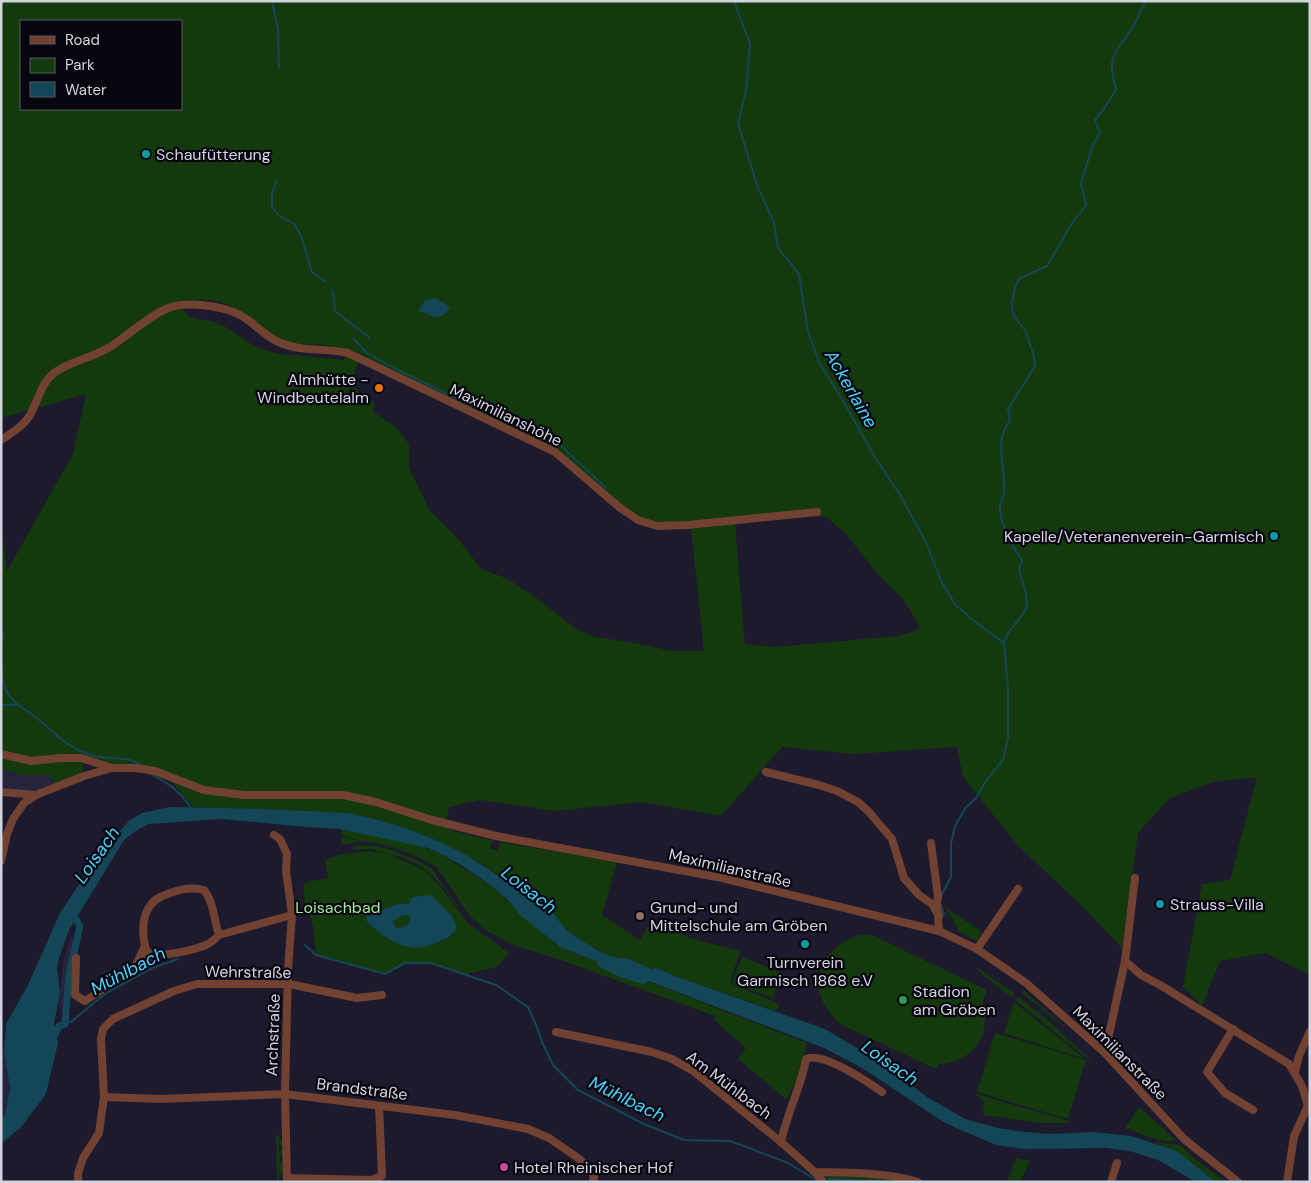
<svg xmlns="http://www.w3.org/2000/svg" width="1311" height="1183" font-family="'DM Sans',sans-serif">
<rect width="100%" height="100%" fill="#1d1a2e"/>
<g fill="#26233c">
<path d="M1 769 21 775H49L57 786 36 795 1 792Z"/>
<path d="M70 937 80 940 73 960 69 1010 59 1008 63 961Z"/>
<path d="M1 1050 4 1051 10 1088 5 1115 1 1120Z"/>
</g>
<g fill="#13390d" fill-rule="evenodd">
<path d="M1 1H1310V975L1265 953 1220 961 1202 1006 1183 987 1202 884 1230 880 1257 777 1213 782 1170 798 1138 833 1122 948 1079 903 1018 846 963 777 957 747 853 754 782 747 721 816 641 802 556 811 480 800 449 807 445 826 454 831 493 841 490 848 498 851 499 842 617 862 602 915 640 940 651 921 690 938 740 951 730 983 779 1004 776 1011 675 976 656 968 651 969 629 959 617 958 600 952 567 931 544 901 531 892 523 891 478 862 441 842 403 827 371 818 349 813 193 807 166 775 82 759 84 776 57 786 49 775H21L1 769V531L7 571 73 454 86 394 1 418ZM21 21H181V109H21ZM182 300H212L226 304 249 316 272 334 287 342 300 344 326 345 356 352 480 415 553 447 614 500 632 511 644 526 654 528 691 529 704 651H672L635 643 595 637 578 630 531 594 506 578 481 569 459 540 430 511 409 468V444L397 428 372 411 375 403 357 391 358 389 352 387 351 403H346L349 386 359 361 346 355 344 360 282 354 264 350 254 346 226 327 213 322 190 317 183 310ZM808 516 826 517 846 534 877 574 903 599 919 625 917 630 898 636 774 647 745 644 735 523Z"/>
<path d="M343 829 421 846 439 853 493 887 530 922 562 948 807 1043 799 1074 787 1100 738 1059 746 1048 714 1020 717 1015 715 1016 558 959 512 945 484 929 468 914 446 880 435 866 414 855 389 846 363 841 342 845V836L361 841 340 834Z"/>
<path d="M353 846H376L393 850 422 863 432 869 461 910C454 904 450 896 444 888 430 870 411 858 389 854L425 871 440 886 468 923 509 953 497 967 466 974 431 963H405L385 974 316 955 313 926 305 901 303 886 307 882 328 878 325 860 339 855 369 851 388 854 371 849 354 850ZM399 903 409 904 454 934C425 952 413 949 384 936L376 907 380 911Z"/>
<path d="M945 907 981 931 977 941 958 931 953 919Z"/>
<path d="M407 915 410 917C410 925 404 928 396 928L393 922 401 916Z"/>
<path d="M861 935H872L987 990C986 993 983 998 983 1001 982 1007 986 1014 985 1020 985 1047 963 1063 939 1064L936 1069 844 1026C834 1019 827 1011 822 1000 808 971 834 941 861 935Z"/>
<path d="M742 957 782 973 773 998 732 983Z"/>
<path d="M975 966 1014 993 1011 997 982 974Z"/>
<path d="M1023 990 1079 1039 1021 992Z"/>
<path d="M1018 997 1049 1021 1091 1060H1089L1015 1000Z"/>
<path d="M1014 1001V1002L1085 1059 1004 1033Z"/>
<path d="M995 1033 1086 1060 1068 1119 977 1092Z"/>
<path d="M976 1094 1069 1121V1123H1041L983 1115 984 1101 976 1095Z"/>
<path d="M1139 1107 1165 1130 1167 1134 1168 1133 1176 1140C1164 1145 1138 1132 1125 1128Z"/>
<path d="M276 1135H279V1142L282 1141 283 1145 279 1144V1151L283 1149V1156L280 1154V1162L283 1161 282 1175 279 1174V1182H277Z"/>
<path d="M1156 1142 1180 1145 1195 1159 1226 1182H1216L1177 1151 1154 1143Z"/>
<path d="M1016 1158 1030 1161 1020 1182H1007Z"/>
<path d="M825 1174 875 1176 913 1182H829Z"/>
</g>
<g fill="#134758" fill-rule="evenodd">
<path d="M436 298 447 305 450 309C438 323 433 315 418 311L425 301Z"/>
<path d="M170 807 264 809 349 813 371 818 403 827 441 842 466 855 524 892H531L544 901 567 931 600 952 617 958 629 959 651 969 656 968 675 976 825 1029 885 1065 927 1097 965 1119 998 1128 1024 1132 1050 1134 1094 1132 1131 1136 1177 1151 1216 1182H1196L1158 1160 1130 1151 1106 1148 1023 1149 996 1145 945 1123 862 1068 824 1048 562 948 521 916 507 899 493 887 461 865 439 853 428 848 339 829 306 827 221 819 149 824 137 830 124 840 69 930 59 958 57 968 60 993 54 1024 58 1043 46 1094 22 1126 1 1144V1120L5 1115 10 1088 4 1051 6 1024 28 985 60 913 101 851 130 820 142 813Z"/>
<path d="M431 895 453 917 457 928C453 936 445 940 436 943 430 945 423 948 416 948 397 947 378 933 366 920L368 912 371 907H376L380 911 399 903 409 904 412 897ZM407 915 410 917C410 925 404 928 396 928L393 922 401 916Z"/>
</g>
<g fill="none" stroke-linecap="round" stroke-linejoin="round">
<g stroke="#134758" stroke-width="2">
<path d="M272 1 278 28 279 68"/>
<path d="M734 1 750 44 746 91 738 123 757 185 774 223 778 248 799 274 808 332 820 364 842 399 876 459 900 495 926 542 942 583 955 604 974 621 1004 643"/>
<path d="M277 180 272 194V207L278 215 294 224 301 235 312 272 326 282"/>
<path d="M333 291 335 311 370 338"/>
<path d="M354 339 367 353 394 368 470 405 557 442 606 488"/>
<path d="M1 630 3 633 1 645"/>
<path d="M1 658C2 667 1 680 5 688 12 705 25 708 38 719 56 734 70 750 94 756 110 760 129 755 142 766"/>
<path d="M1 705H16"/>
<path d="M151 774 171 786 182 796 191 808"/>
<path d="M941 896 951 877V843L955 826 966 807 976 798 986 781 1003 760 1008 738V689L1004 643 1007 635 1027 608 1026 593 1019 571 1022 560C1013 549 999 521 1000 507 1000 502 1004 497 1004 492 1006 466 993 443 1010 420L1008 409 1035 366 1034 356 1025 330 1013 315 1012 304 1015 287 1020 278 1047 266 1072 223 1086 205 1081 183 1093 145 1100 133 1095 120 1104 109 1116 89C1105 52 1118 52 1135 23 1139 16 1142 8 1145 1"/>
<path d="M941 905 944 915"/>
<path d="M305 945 316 955 385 974 405 963H431L496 985 528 1007 536 1025 542 1042 553 1065 578 1090 644 1124 684 1140 730 1141 786 1162 815 1179"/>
<path d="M65 1024 72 1021 106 993 152 968 178 959"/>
<path d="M829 1179 891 1182"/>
</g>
<path stroke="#134758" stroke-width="7" d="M49 1041 55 1035 59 1026 65 1024 69 975 80 926 74 916"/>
<path stroke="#134758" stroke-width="12" d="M603 962 621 971 643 978"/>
<g stroke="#714132" stroke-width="8">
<path d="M1 440C11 433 24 426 30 415 38 401 41 383 54 373 71 361 92 358 110 347 129 335 146 318 166 309 184 300 223 306 240 315 255 323 266 338 281 343 302 352 326 348 348 353L555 452 619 507 638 520 657 526 688 525 817 512"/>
<path d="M1 754 31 761 60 758H81L112 768"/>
<path d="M766 772 819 785 837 791 858 802 869 812 892 839 904 878 919 895 932 904 939 916"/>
<path d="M1 792 36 795"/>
<path d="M274 835 280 839 287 854 286 871 292 915 288 969 285 1094 287 1182"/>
<path d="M931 843 938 897 937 904 939 931"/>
<path d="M1 861 7 834 13 819 24 803 36 795 84 776 112 768H136L155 771 204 790 244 795H343L376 802 432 820 496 836 722 878 939 931 977 949 1026 983 1105 1053 1184 1139 1238 1182"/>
<path d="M219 935C215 939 211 943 206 945 194 950 157 959 147 952 142 939 141 917 150 906 155 898 164 895 173 892 184 888 193 887 204 890 214 902 214 921 219 935L292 915"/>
<path d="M977 949 1018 889"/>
<path d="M76 958 75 995 85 1001 152 956"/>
<path d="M1125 961 1141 975 1160 985 1289 1064 1302 1086 1308 1106 1310 1108"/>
<path d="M135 967 145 946"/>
<path d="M1233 1029 1207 1072 1225 1093 1253 1110"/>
<path d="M556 1032 652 1052 672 1059 693 1071 724 1096 781 1142 817 1174 823 1182"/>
<path d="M1105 1053 1125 961 1135 878"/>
<path d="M1295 1072 1299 1056 1310 1031"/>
<path d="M104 1097 161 1099 285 1094 455 1115 528 1129 549 1138 578 1158 590 1169 594 1177 593 1182"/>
<path d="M781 1142C787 1113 801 1087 806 1059 822 1051 868 1082 882 1092"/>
<path d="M814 1172C848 1173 885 1172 918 1182"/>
<path d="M287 1178 371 1180 382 1176 379 1106"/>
<path d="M78 1182V1173L83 1158 99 1133 104 1097 101 1039 103 1029 113 1019 174 991 197 984H289L357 998 382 995"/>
<path d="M1111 1182 1117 1163"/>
<path d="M1287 1182 1294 1136 1308 1106"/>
</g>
</g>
<g fill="#0f9aa8" stroke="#07060f" stroke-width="2">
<circle cx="146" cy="154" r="5"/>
<circle cx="1274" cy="536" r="5"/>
<circle cx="1160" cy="904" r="5"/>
<circle cx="805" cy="944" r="5"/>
</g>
<circle fill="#e8710a" stroke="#07060f" stroke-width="2" cx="379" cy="388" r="5"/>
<circle fill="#8d6e63" stroke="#07060f" stroke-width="2" cx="640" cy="916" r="5"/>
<circle fill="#2e9e5b" stroke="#07060f" stroke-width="2" cx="903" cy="1000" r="5"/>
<circle fill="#d1479c" stroke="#07060f" stroke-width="2" cx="504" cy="1167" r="5"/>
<g text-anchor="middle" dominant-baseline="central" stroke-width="4.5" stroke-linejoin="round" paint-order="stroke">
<g font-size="16" fill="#d4d3e0" stroke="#07060f" text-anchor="start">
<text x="156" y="154">Schaufütterung</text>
<text x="369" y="379" text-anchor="end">Almhütte -<tspan x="369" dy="18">Windbeutelalm</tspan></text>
<text x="1264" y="536" text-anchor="end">Kapelle/Veteranenverein-Garmisch</text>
<text x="1170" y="904">Strauss-Villa</text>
<text x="650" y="907">Grund- und<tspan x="650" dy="18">Mittelschule am Gröben</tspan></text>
<text x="805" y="962" text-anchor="middle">Turnverein<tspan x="805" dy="18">Garmisch 1868 e.V</tspan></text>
<text x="913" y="991">Stadion<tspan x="913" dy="18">am Gröben</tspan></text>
<text x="514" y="1167">Hotel Rheinischer Hof</text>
</g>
<g font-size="16" fill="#d4d3e0" stroke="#07060f">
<text transform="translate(506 415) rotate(26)">Maximilianshöhe</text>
<text transform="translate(730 868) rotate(13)">Maximilianstraße</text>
<text transform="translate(248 972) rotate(1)">Wehrstraße</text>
<text transform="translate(273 1035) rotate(-88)">Archstraße</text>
<text transform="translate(1120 1053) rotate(45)">Maximilianstraße</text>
<text transform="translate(729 1085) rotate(37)">Am Mühlbach</text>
<text transform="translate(362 1089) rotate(7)">Brandstraße</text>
</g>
<g font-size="16" fill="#a2e796" stroke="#07060f">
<text x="338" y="907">Loisachbad</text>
</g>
<g font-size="18" font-style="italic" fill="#4bd2ff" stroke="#07060f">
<text transform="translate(851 389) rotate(60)">Ackerlaine</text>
<text transform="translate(97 855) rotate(-55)">Loisach</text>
<text transform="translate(529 890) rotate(38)">Loisach</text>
<text transform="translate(128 971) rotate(-28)">Mühlbach</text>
<text transform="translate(890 1063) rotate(35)">Loisach</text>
<text transform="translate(627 1099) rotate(26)">Mühlbach</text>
</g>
</g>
<rect width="1311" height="1183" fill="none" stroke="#d4d3e0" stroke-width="5"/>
<rect x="20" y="20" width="162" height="90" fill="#07060f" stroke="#595863"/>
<rect x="30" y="36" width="25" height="8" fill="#714132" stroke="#595863"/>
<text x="65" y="45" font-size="15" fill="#d4d3e0">Road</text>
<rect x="30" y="58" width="25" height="15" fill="#13390d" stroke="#595863"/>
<text x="65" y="70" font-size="15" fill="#d4d3e0">Park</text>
<rect x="30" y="82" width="25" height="15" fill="#134758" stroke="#595863"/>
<text x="65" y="95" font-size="15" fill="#d4d3e0">Water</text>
</svg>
